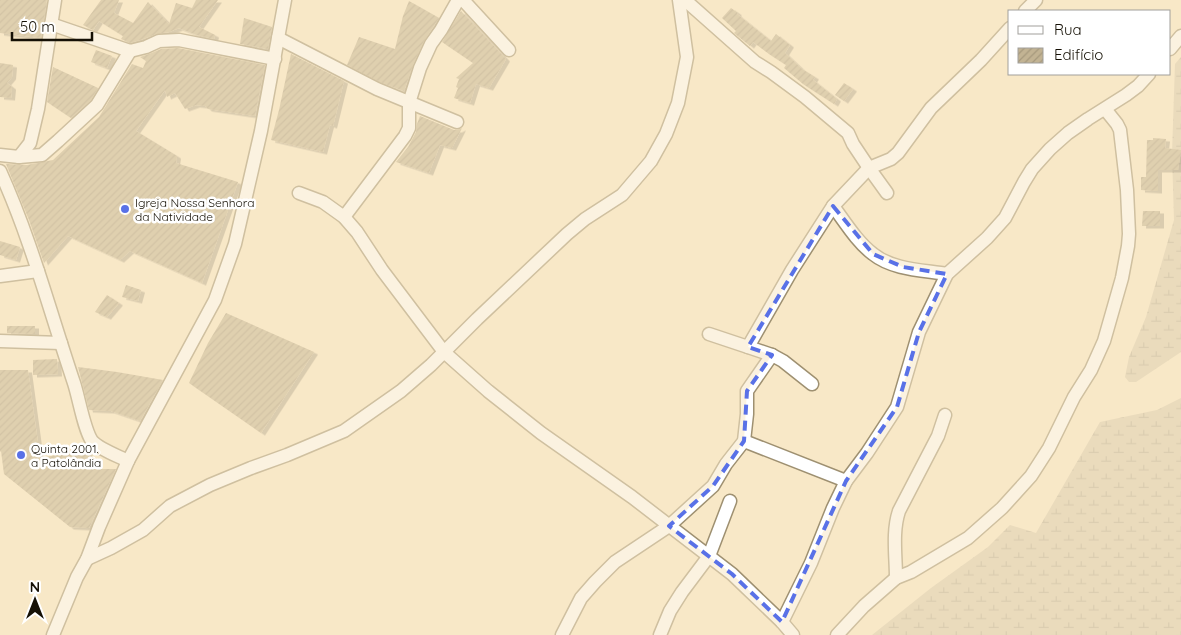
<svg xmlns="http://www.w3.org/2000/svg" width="1181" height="635" font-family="Quicksand,sans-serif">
<defs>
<pattern id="wetland-marsh" width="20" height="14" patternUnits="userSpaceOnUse" patternTransform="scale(1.25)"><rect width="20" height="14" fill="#d9ccb0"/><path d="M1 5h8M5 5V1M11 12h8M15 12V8" fill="none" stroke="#b9ae96"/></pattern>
<pattern id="building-hatch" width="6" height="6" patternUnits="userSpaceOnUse" patternTransform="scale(1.25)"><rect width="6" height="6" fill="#c2b393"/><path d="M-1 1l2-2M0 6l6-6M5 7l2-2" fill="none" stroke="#a6997d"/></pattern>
<filter id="shadow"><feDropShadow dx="4" dy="2.5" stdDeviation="0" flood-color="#0004"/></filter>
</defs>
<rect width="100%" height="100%" fill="#f8e8c7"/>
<g fill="url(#wetland-marsh)">
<path d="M1181 57V352L1136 382H1129L1125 377 1129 357 1146 317 1174 220 1172 154 1175 64Z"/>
<path d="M1181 398V635H872L931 588 988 547 1010 525 1036 533 1100 422 1157 410Z"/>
</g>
<g fill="url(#building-hatch)" filter="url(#shadow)">
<path d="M0 0H47L41 38 0 33Z"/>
<path d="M101 0H119L114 13 133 23 148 2 169 24 176 3 192 8 196 0H218L199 27 215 35 214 39 197 35 179 28 169 32 156 34 143 39 130 43 121 39 123 36 99 21 93 30 83 25Z"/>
<path d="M409 1 439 18 424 41 413 65 404 91 380 82 347 65 359 37 395 49 403 16Z"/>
<path d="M731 8 738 13 737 14 771 41 776 34 790 45 785 53 802 69 815 77 813 80 837 99 834 104 803 84 784 68 786 65 769 54 753 42 750 46 734 33 736 31 722 18Z"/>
<path d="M461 11 506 59 489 88 476 84 470 103 454 98 458 88 456 87 459 79 456 78 473 63 442 42Z"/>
<path d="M244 18 272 27 268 49 240 44Z"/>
<path d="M178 48 265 65 255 116 208 109 205 106 196 105 185 109 175 93 167 97 165 90 136 131 177 156 176 163 238 182 202 283 130 251 120 260 68 236 44 263 29 220 6 164 27 165 53 160 99 117 132 64 143 68 146 61 140 57 149 54 161 49Z"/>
<path d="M96 50 112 56 107 68 91 62Z"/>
<path d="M291 54 344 81 333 126 330 125 323 152 271 140 279 110Z"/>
<path d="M0 63 13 65 12 77 7 83 12 87 11 98 0 97Z"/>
<path d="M53 67 98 88 91 100 71 118 47 102Z"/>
<path d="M844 83 853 89 844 101 835 95Z"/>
<path d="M420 116 454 130H458L462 128 452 148 440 145 429 173 396 162 408 147 416 132 417 124Z"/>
<path d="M1153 138 1166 139 1165 148 1181 150 1178 170H1158V191L1141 190V177H1146L1147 140H1153Z"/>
<path d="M1143 211H1160V226H1142Z"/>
<path d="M0 241 20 247 16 260 0 255Z"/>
<path d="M126 285 141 290 138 301 122 297Z"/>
<path d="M107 295 119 303 107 317 95 312Z"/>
<path d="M226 313 314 352 261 433 189 383 208 343Z"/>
<path d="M7 326H35V334L7 333Z"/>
<path d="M57 359 58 374 33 375V360Z"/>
<path d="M78 367 117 372 163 380 140 421 111 411 89 410Z"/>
<path d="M0 370H28L40 458 88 449 91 469H116L89 528 70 527 4 474 1 451 0 452Z"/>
</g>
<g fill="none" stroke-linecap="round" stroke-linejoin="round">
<defs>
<g id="street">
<path d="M463 0 509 50"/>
<path d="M685 0 755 62 771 72 805 97 848 133 853 144 869 168 887 193"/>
<path d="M1025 11 1036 0"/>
<path d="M51 24 130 51 146 47 159 41 179 40 275 59"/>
<path d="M278 38 377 89 457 122"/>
<path d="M1170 49 1181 36"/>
<path d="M0 155 19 157 42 155 58 141 97 105 130 51"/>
<path d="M19 157 30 143 38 109 55 0"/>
<path d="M0 171C31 239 50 312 74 383 79 398 84 430 92 441 99 449 118 456 128 461"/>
<path d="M299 193 323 202 344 217 357 232 382 270 444 352 488 391 541 433 632 497 732 574 782 622 793 635"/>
<path d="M833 206C845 222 857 242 873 254 893 270 923 270 947 274"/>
<path d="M344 217 405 136 409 128V103L420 68 431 44 441 30 458 0"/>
<path d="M0 276 38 271"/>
<path d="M709 334 748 347"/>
<path d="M0 341 61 343"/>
<path d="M812 384 783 361 772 355 748 347 792 270 833 206 869 168 891 159 898 153 931 108 981 60 1010 28"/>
<path d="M744 441 846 481"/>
<path d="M87 559 111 548 143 530 170 506 210 485 251 468 287 455 344 431 401 391 431 365 477 319 567 234 585 219 622 195 651 161 666 134 678 103 687 57 679 0"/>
<path d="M896 578C896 556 892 532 899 511L938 436 945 415"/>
<path d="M782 622 811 563 833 508 846 481 867 453 897 407 919 332 947 274 987 238 1005 218 1024 182 1032 169 1050 149 1068 133 1088 119 1126 95 1138 86 1149 74"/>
<path d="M53 635 77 577 87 559 99 527 128 461 215 300 235 244 261 131 285 0"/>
<path d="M562 635 581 598 595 582 615 562 669 526 713 486 726 464 744 441 747 414V391L772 355"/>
<path d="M660 635 670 611 682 592 709 556 730 501"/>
<path d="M837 635 864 606 896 578 911 572 968 538 1002 508 1031 476 1049 448 1074 397 1091 370 1104 341 1122 278 1128 246 1129 234 1127 190 1120 130 1117 124 1105 109"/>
</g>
</defs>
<use href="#street" stroke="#9e9071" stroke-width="15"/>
<use href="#street" stroke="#fff" stroke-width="12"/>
</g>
<path d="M0 0H1181V635H0ZM833 206 873 254 903 267 947 274 919 332 897 407 846 481 782 622 732 574 669 526 713 486 744 441 747 391 772 355 748 347Z" fill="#f8e8c7" fill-opacity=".55" fill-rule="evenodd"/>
<path fill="none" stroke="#5971e7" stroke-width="4" stroke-dasharray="10 6" stroke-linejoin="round" d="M833 206 873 254 903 267 947 274 919 332 897 407 846 481 782 622 732 574 669 526 713 486 744 441 747 391 772 355 748 347Z"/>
<g fill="#5971e7" stroke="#fff" stroke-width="2">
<circle cx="125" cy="209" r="5"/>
<circle cx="21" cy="455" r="5"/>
</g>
<g text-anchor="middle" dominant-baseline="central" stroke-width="5" stroke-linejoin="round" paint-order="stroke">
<g font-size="12" fill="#151005" stroke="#fff" text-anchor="start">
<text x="135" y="202">Igreja Nossa Senhora<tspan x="135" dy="14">da Natividade</tspan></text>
<text x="31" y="448">Quinta 2001.<tspan x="31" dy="14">a Patolândia</tspan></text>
</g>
</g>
<rect x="1008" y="10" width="162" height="65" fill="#ffffff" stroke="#a19f9b"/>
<rect x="1018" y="26" width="25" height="8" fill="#ffffff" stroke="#a19f9b"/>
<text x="1054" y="35" font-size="15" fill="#151005">Rua</text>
<rect x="1018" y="48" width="25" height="15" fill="url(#building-hatch)" stroke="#a19f9b"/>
<text x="1054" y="60" font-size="15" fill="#151005">Edifício</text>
<g transform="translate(35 600)" stroke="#ffffff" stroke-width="4" paint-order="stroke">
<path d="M0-4L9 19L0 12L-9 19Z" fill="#151005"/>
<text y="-8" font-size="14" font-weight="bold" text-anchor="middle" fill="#151005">N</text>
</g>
<path d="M12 32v8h80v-8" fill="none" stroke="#151005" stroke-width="2.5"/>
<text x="20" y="32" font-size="15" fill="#151005" stroke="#ffffff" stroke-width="4" paint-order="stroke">50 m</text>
</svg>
